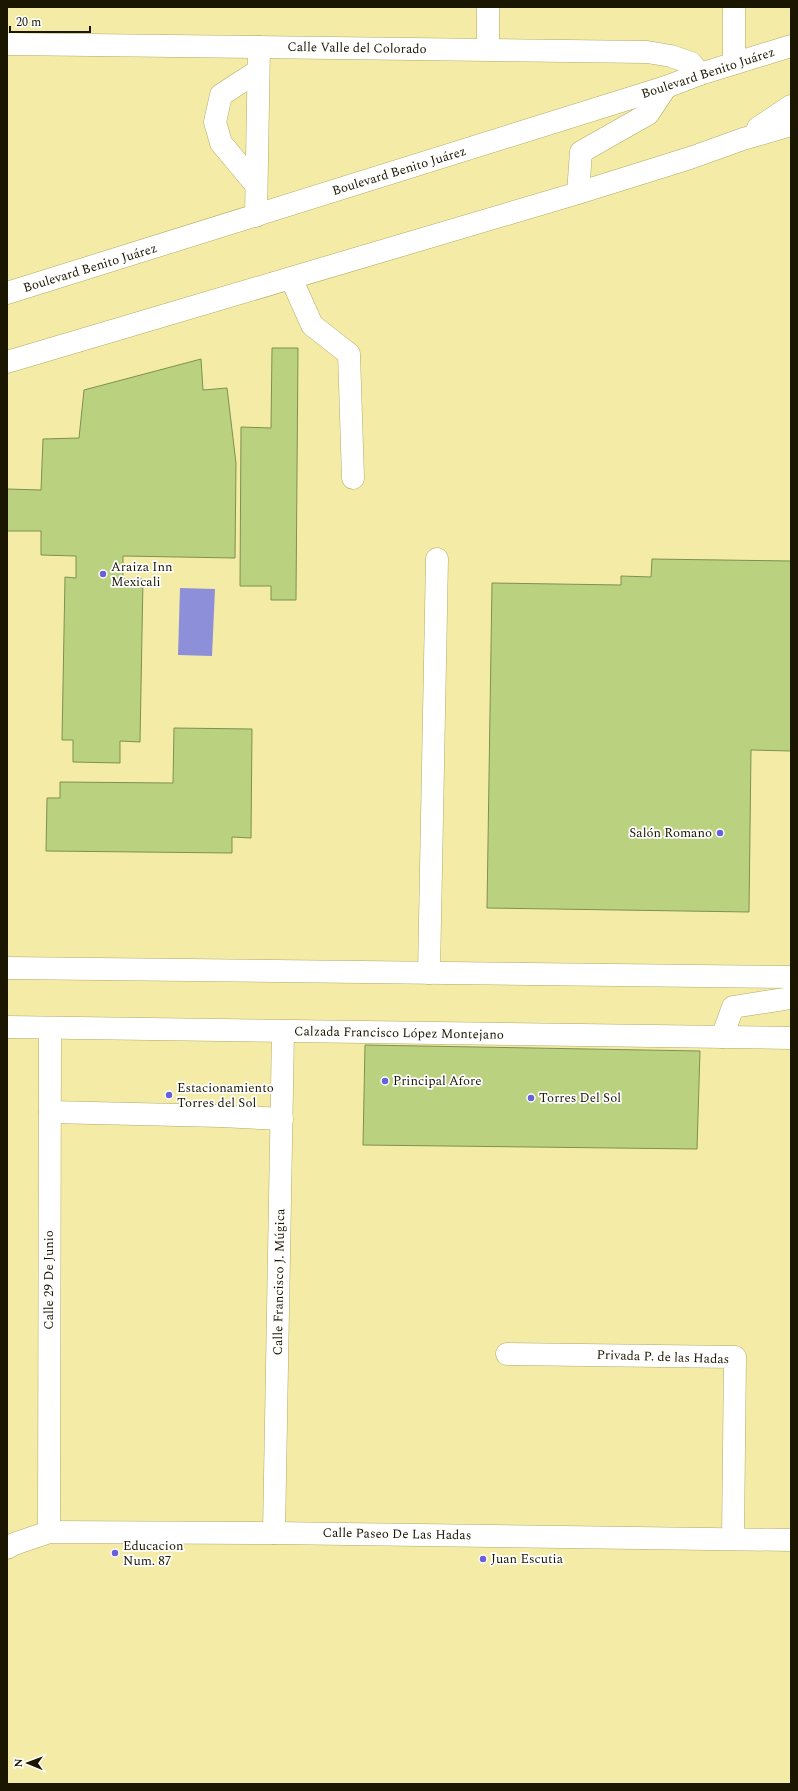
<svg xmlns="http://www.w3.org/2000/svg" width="798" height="1791" font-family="Spectral,serif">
<rect width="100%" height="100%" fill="#f4eca6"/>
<path fill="#8d8fd9" d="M180 588 215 589 212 656 178 655Z"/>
<g fill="#bad180" stroke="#7e9051">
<path d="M272 348H298L296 600H271V586H240L241 427 271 428Z"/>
<path d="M201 359 203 390 227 388 236 463 235 558 123 556V579H143L140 742 120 741V763L73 762V740H62L65 577 76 578V556L41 555V531H7V489L41 490 43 439 79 438 84 390Z"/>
<path d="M652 559 791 561V751L751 750 749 912 487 908 492 583 621 585V576L651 577Z"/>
<path d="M174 728 252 729 251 838 232 837V853L46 851 47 798H60V782L173 783Z"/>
<path d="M365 1045 700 1051 697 1149 363 1145Z"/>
</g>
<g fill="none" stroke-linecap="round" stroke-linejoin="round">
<defs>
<g id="minor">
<path d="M488 7V49"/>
<path d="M7 44 647 52 671 56 691 63 700 74"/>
<path d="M734 63V7"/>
<path d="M256 185 221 143 215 122 221 95 258 71"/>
<path d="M256 216 259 47"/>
<path d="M291 278 312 325 349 354 353 478"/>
<path d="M429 973 437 559"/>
<path d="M50 1112 221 1116 282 1119"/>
<path d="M507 1354 735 1357 733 1539"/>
<path d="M49 1532 50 1028"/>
<path d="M274 1533 283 1032"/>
<path d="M7 1548 14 1544 49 1532 274 1533 791 1540"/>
</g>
<g id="major">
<path d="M758 128 791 106"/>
<path d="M578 193 581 152 648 114 666 87"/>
<path d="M7 293 666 87 700 74 791 46"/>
<path d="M7 362 578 193 690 158 743 139 791 125"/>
<path d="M7 968 791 977"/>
<path d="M7 1027 791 1038"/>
<path d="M722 1037 733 1007 791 998"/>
</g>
</defs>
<use href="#minor" stroke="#b2aa66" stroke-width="23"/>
<use href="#major" stroke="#b2aa66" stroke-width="23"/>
<use href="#minor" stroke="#fff" stroke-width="22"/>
<use href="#major" stroke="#fff" stroke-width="22"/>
</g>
<g fill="#6860d9" stroke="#fff" stroke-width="1.5">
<circle cx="103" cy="574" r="4"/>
<circle cx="720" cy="833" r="4"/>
<circle cx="385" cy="1081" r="4"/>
<circle cx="169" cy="1095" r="4"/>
<circle cx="531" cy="1098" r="4"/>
<circle cx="115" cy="1553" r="4"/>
<circle cx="483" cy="1559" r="4"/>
</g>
<g text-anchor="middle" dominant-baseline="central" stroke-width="3.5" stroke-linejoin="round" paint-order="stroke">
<g font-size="13" fill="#1a1600" stroke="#fff">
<text transform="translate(357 48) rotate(1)">Calle Valle del Colorado</text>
<text transform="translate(708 73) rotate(-18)">Boulevard Benito Juárez</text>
<text transform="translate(399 171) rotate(-17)">Boulevard Benito Juárez</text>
<text transform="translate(90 268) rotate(-17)">Boulevard Benito Juárez</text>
<text transform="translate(399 1033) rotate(1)">Calzada Francisco López Montejano</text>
<text transform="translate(49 1280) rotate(-90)">Calle 29 De Junio</text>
<text transform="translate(279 1282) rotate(-89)">Calle Francisco J. Múgica</text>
<text transform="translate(663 1357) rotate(2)">Privada P. de las Hadas</text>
<text transform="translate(397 1534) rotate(1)">Calle Paseo De Las Hadas</text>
</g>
<g font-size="13" fill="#1a1600" stroke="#fff" text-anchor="start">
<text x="111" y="567">Araiza Inn<tspan x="111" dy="15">Mexicali</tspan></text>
<text x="712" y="833" text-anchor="end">Salón Romano</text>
<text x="393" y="1081">Principal Afore</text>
<text x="177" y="1088">Estacionamiento<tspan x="177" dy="15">Torres del Sol</tspan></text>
<text x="539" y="1098">Torres Del Sol</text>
<text x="123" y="1546">Educacion<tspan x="123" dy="15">Num. 87</tspan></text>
<text x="491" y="1559">Juan Escutia</text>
</g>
</g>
<rect width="798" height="1791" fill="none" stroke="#1a1600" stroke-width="16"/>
<g transform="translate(28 1763) rotate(271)" stroke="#ffffff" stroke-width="3" paint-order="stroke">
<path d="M0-3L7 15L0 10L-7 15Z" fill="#1a1600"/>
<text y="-6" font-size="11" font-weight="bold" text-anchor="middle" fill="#1a1600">N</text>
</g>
<path d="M10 26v6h80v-6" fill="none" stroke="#1a1600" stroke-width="2"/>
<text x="16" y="26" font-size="12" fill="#1a1600" stroke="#ffffff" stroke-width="3" paint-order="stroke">20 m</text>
</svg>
